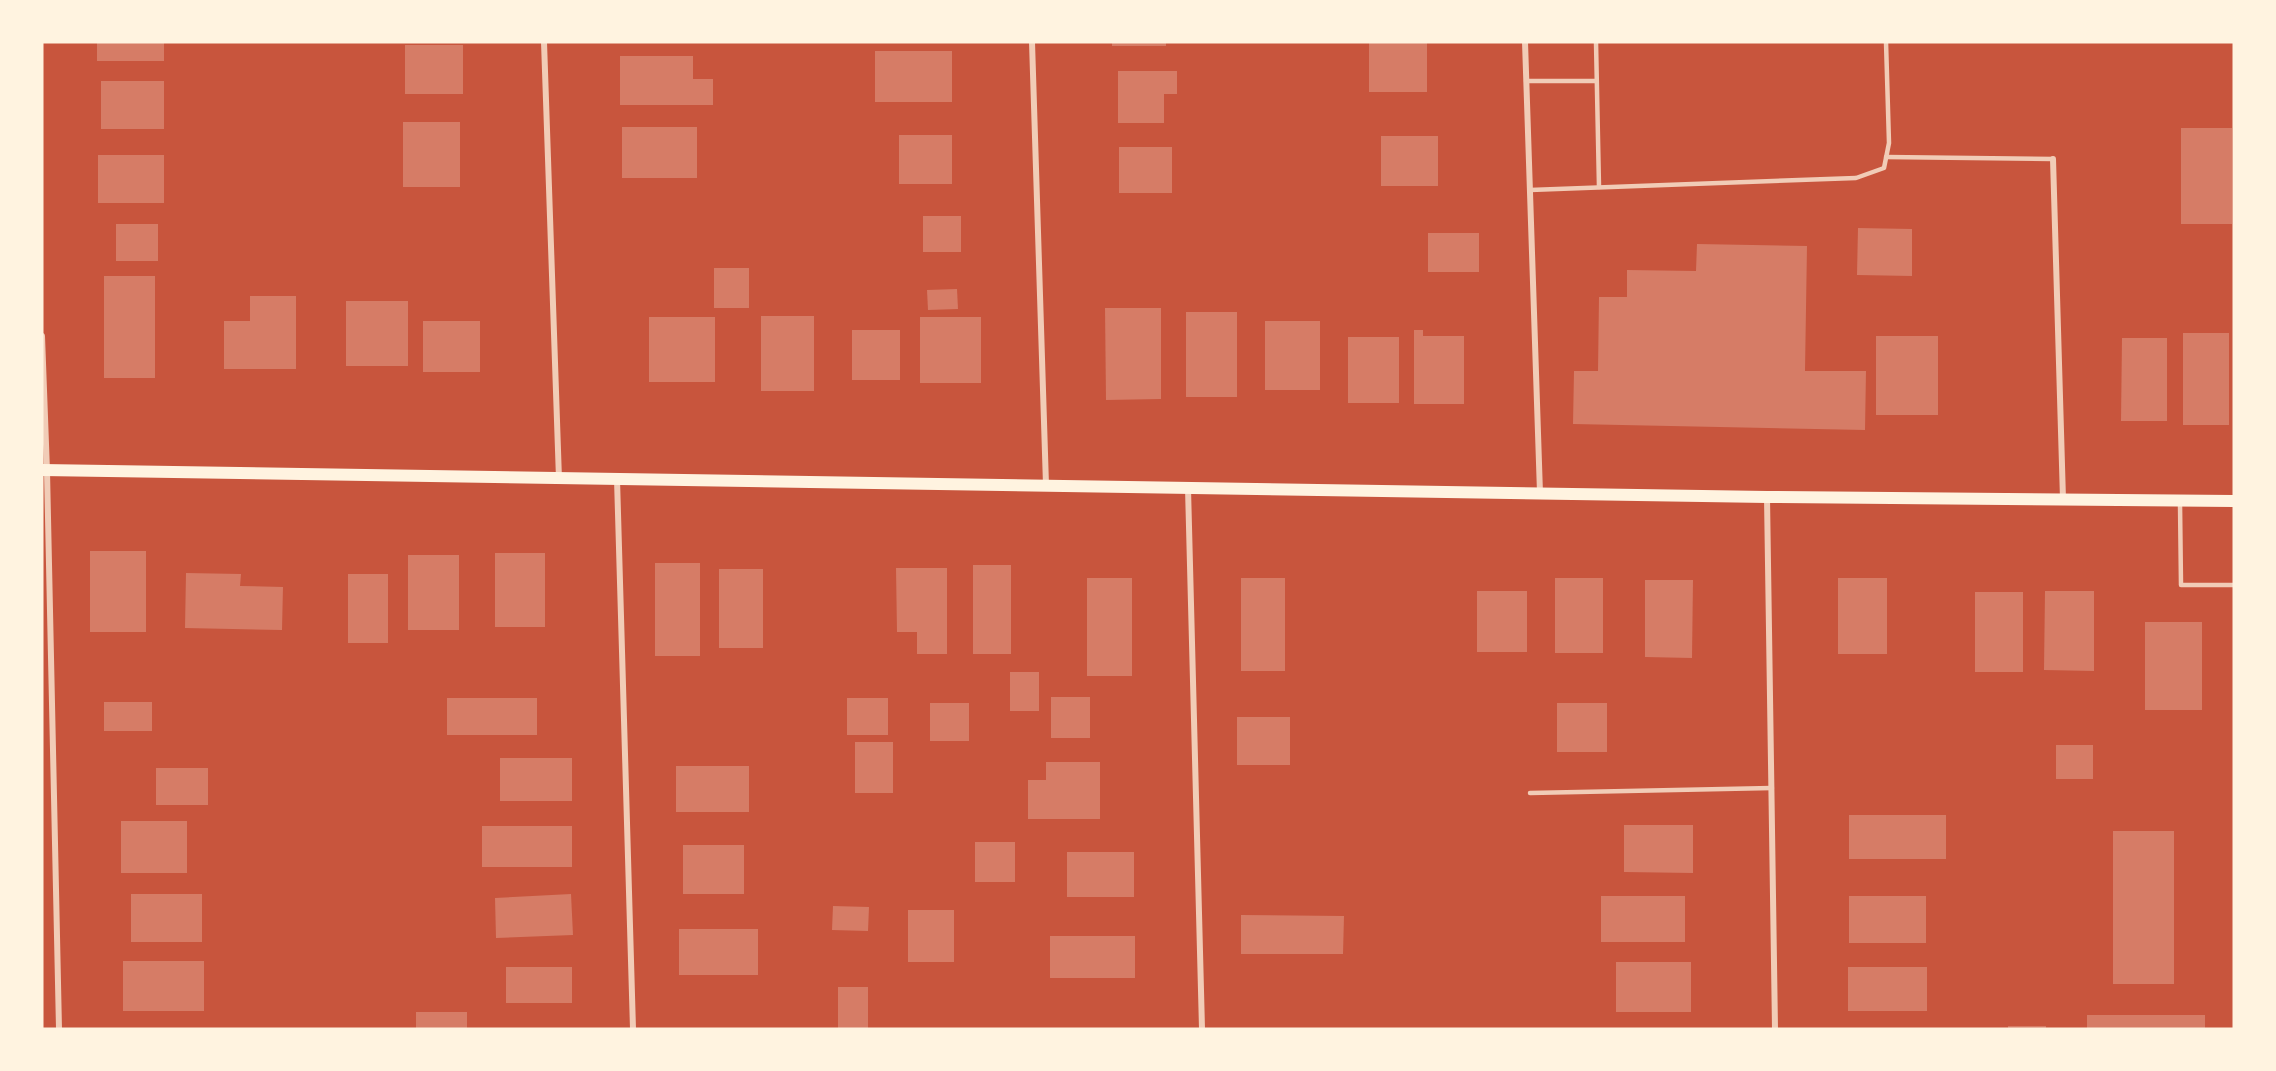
<svg xmlns="http://www.w3.org/2000/svg" width="2276" height="1071" font-family="'Open Sans',sans-serif">
<rect width="100%" height="100%" fill="#c8553d"/>
<g fill="#d67c66">
<rect x="97" y="42" width="67" height="19"/>
<rect x="1112" y="42" width="54" height="4"/>
<rect x="1369" y="42" width="58" height="50"/>
<rect x="405" y="45" width="58" height="49"/>
<rect x="875" y="51" width="77" height="51"/>
<path d="M620 56H693V79H713V105H620Z"/>
<path d="M1118 71H1177V94H1164V123H1118Z"/>
<rect x="101" y="81" width="63" height="48"/>
<rect x="403" y="122" width="57" height="65"/>
<rect x="622" y="127" width="75" height="51"/>
<rect x="2181" y="128" width="51" height="96"/>
<rect x="899" y="135" width="53" height="49"/>
<rect x="1381" y="136" width="57" height="50"/>
<rect x="1119" y="147" width="53" height="46"/>
<rect x="98" y="155" width="66" height="48"/>
<rect x="923" y="216" width="38" height="36"/>
<rect x="116" y="224" width="42" height="37"/>
<path d="M1858 228 1912 229V276L1857 275Z"/>
<rect x="1428" y="233" width="51" height="39"/>
<path d="M1697 244 1807 246 1805 371H1866L1865 430 1573 424 1574 371H1598L1599 297H1627V270L1696 271Z"/>
<rect x="714" y="268" width="35" height="40"/>
<rect x="104" y="276" width="51" height="102"/>
<path d="M957 289 958 309 928 310 927 290Z"/>
<path d="M250 296H296V369H224V321H250Z"/>
<rect x="346" y="301" width="62" height="65"/>
<path d="M1105 308H1161V399L1106 400Z"/>
<rect x="1186" y="312" width="51" height="85"/>
<rect x="761" y="316" width="53" height="75"/>
<rect x="649" y="317" width="66" height="65"/>
<rect x="920" y="317" width="61" height="66"/>
<rect x="423" y="321" width="57" height="51"/>
<rect x="1265" y="321" width="55" height="69"/>
<rect x="852" y="330" width="48" height="50"/>
<path d="M1414 330H1423V336H1464V404H1414Z"/>
<rect x="2183" y="333" width="46" height="92"/>
<rect x="1876" y="336" width="62" height="79"/>
<rect x="1348" y="337" width="51" height="66"/>
<path d="M2122 338H2167V421H2121Z"/>
<rect x="90" y="551" width="56" height="81"/>
<rect x="495" y="553" width="50" height="74"/>
<rect x="408" y="555" width="51" height="75"/>
<rect x="655" y="563" width="45" height="93"/>
<rect x="973" y="565" width="38" height="89"/>
<path d="M896 568H947V654H917V632H897Z"/>
<rect x="719" y="569" width="44" height="79"/>
<path d="M186 573 241 574 240 586 283 587 282 630 185 628Z"/>
<rect x="348" y="574" width="40" height="69"/>
<rect x="1087" y="578" width="45" height="98"/>
<rect x="1241" y="578" width="44" height="93"/>
<rect x="1555" y="578" width="48" height="75"/>
<rect x="1838" y="578" width="49" height="76"/>
<path d="M1645 580H1693L1692 658 1645 657Z"/>
<rect x="1477" y="591" width="50" height="61"/>
<path d="M2045 591H2094V671L2044 670Z"/>
<rect x="1975" y="592" width="48" height="80"/>
<rect x="2145" y="622" width="57" height="88"/>
<rect x="1010" y="672" width="29" height="39"/>
<rect x="1051" y="697" width="39" height="41"/>
<rect x="447" y="698" width="90" height="37"/>
<rect x="847" y="698" width="41" height="37"/>
<rect x="104" y="702" width="48" height="29"/>
<rect x="930" y="703" width="39" height="38"/>
<rect x="1557" y="703" width="50" height="49"/>
<rect x="1237" y="717" width="53" height="48"/>
<rect x="855" y="742" width="38" height="51"/>
<rect x="2056" y="745" width="37" height="34"/>
<rect x="500" y="758" width="72" height="43"/>
<path d="M1046 762H1100V819H1028V780H1046Z"/>
<rect x="676" y="766" width="73" height="46"/>
<rect x="156" y="768" width="52" height="37"/>
<rect x="1849" y="815" width="97" height="44"/>
<rect x="121" y="821" width="66" height="52"/>
<path d="M1624 825H1693V873L1624 872Z"/>
<rect x="482" y="826" width="90" height="41"/>
<rect x="2113" y="831" width="61" height="153"/>
<rect x="975" y="842" width="40" height="40"/>
<rect x="683" y="845" width="61" height="49"/>
<rect x="1067" y="852" width="67" height="45"/>
<rect x="131" y="894" width="71" height="48"/>
<path d="M571 894 573 935 496 938 495 898Z"/>
<rect x="1601" y="896" width="84" height="46"/>
<rect x="1849" y="896" width="77" height="47"/>
<path d="M833 906 869 907 868 931 832 930Z"/>
<rect x="908" y="910" width="46" height="52"/>
<path d="M1241 915 1344 916 1343 954H1241Z"/>
<rect x="679" y="929" width="79" height="46"/>
<rect x="1050" y="936" width="85" height="42"/>
<rect x="123" y="961" width="81" height="50"/>
<rect x="1616" y="962" width="75" height="50"/>
<rect x="506" y="967" width="66" height="36"/>
<rect x="1848" y="967" width="79" height="44"/>
<rect x="838" y="987" width="30" height="42"/>
<rect x="416" y="1012" width="51" height="17"/>
<rect x="2087" y="1015" width="118" height="14"/>
<rect x="2008" y="1026" width="38" height="3"/>
</g>
<g fill="none" stroke-linecap="round" stroke-linejoin="round">
<g stroke="#f1ccb7" stroke-width="4.5">
<path d="M1596 42 1599 187"/>
<path d="M1526 81H1596"/>
<path d="M1886 157 2053 159"/>
<path d="M1530 190 1856 178 1884 168 1889 143 1886 42"/>
<path d="M2180 503 2181 585H2234"/>
<path d="M1530 793 1772 788"/>
</g>
<g stroke="#f1ccb7" stroke-width="6">
<path d="M544 42 559 479"/>
<path d="M1032 42 1046 485"/>
<path d="M1525 42 1540 493"/>
<path d="M2053 159 2063 499"/>
<path d="M42 336 47 471 59 1029"/>
<path d="M617 479 633 1029"/>
<path d="M1188 488 1202 1029"/>
<path d="M1767 497 1775 1029"/>
</g>
<path stroke="#fff3e0" stroke-width="12" d="M42 470 1767 497 2234 501"/>
</g>
<rect width="2276" height="1071" fill="none" stroke="#fff3e0" stroke-width="87"/>
</svg>
